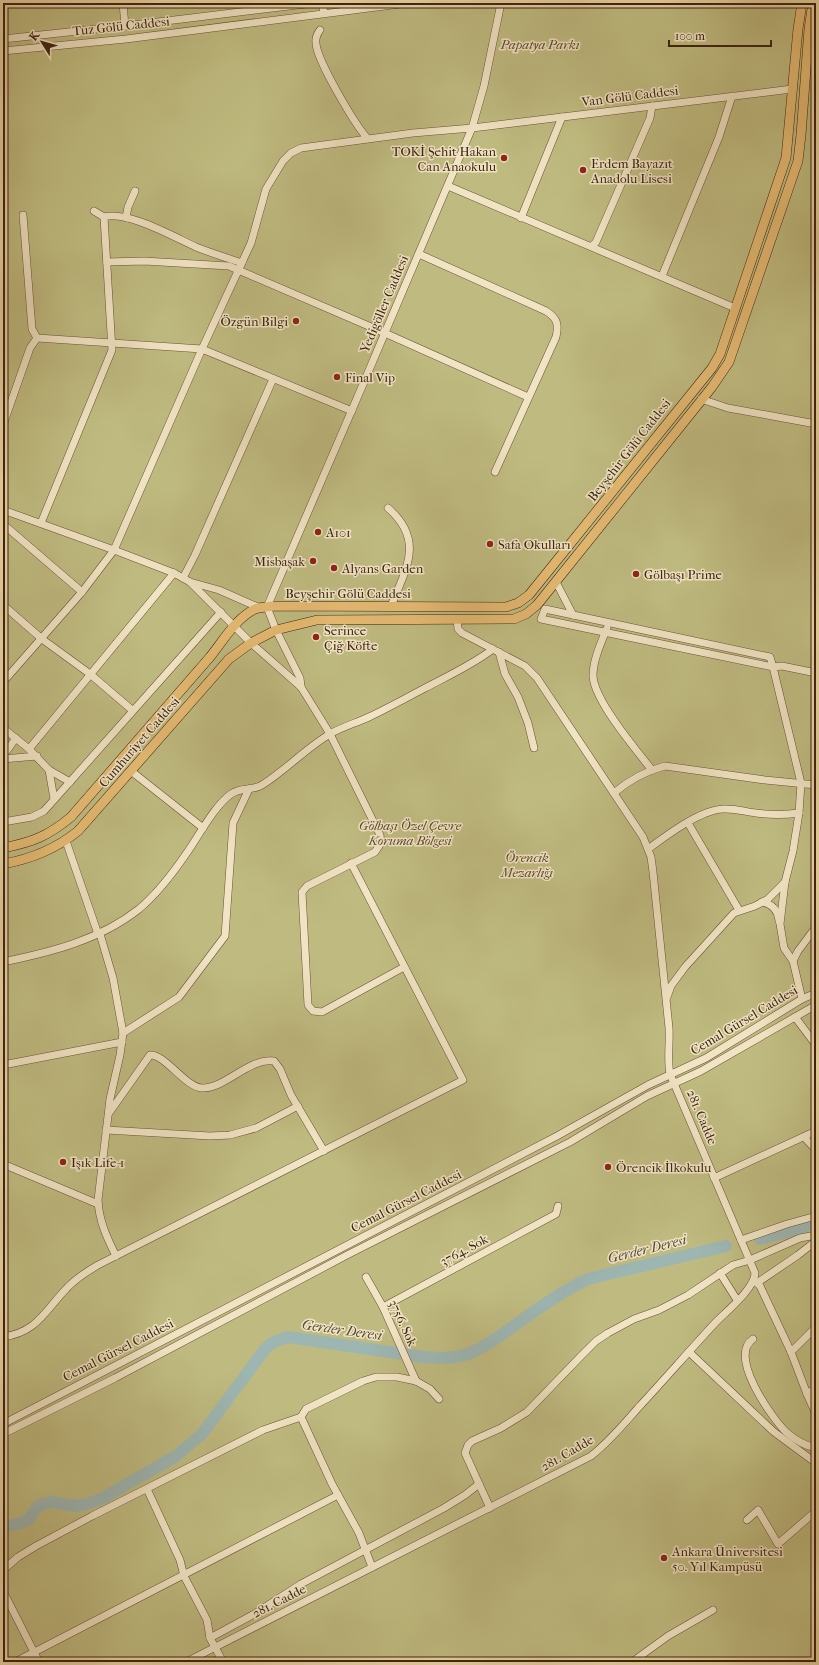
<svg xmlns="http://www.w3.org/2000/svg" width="819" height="1665" font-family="'IM FELL French Canon',serif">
<rect width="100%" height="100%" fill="#ead5a4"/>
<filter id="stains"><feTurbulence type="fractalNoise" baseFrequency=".005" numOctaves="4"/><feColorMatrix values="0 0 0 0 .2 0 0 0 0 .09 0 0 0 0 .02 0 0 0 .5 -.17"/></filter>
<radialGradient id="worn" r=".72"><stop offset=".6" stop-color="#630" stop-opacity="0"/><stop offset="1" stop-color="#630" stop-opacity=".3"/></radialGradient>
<rect fill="#bfbb80" stroke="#7e6f49" x="3" y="3" width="813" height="1659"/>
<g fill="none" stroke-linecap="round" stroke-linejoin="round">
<g stroke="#9db6b2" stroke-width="12">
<path d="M760 1239 798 1229 816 1221"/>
<path d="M3 1527 22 1523 30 1518 36 1508 43 1504 52 1502 74 1506 87 1504 103 1498 176 1456 202 1434 265 1349C272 1342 278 1340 288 1337L423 1357C438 1358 453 1359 468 1354 487 1347 502 1334 518 1323 541 1306 563 1291 588 1279L726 1246"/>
</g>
<defs>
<g id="minor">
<path d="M123 3 125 26"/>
<path d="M322 3 324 13"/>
<path d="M320 30C317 34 315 38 316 44 318 62 354 123 367 138"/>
<path d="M3 39 125 26 314 3"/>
<path d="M3 51 126 39 408 3"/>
<path d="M448 186 735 308"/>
<path d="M23 215 32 329 37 338 202 349 352 411"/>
<path d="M104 217C127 210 174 237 196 247 211 253 227 258 242 263"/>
<path d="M126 218 128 207 135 191"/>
<path d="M521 218 562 117"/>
<path d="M592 246 596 242 650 118 652 106"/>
<path d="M419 254 546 311C557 318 559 324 556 337L495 472"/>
<path d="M107 262 144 261 229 266 378 330 528 397"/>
<path d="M662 276 719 137 732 96"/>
<path d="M701 399 728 408 816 424"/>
<path d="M3 425 30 348 37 338"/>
<path d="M388 508C425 540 406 569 391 606"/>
<path d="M3 510 114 550 174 573 190 582 219 590 260 608"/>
<path d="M41 523 112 350 104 217 94 211"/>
<path d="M3 524 82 592"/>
<path d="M183 578 195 555 273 379"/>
<path d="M190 582 251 643 301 687 330 734 380 835 381 843 375 852 307 886 302 892 308 1005 313 1011 322 1012 404 967"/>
<path d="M556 582 573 615"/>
<path d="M3 605 42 639 90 674 132 710"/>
<path d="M607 628C601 643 593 660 593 676 594 700 636 750 652 770"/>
<path d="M499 652 505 674 518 697 528 723 534 748"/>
<path d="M3 682 82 592 114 550 202 349 251 243 266 189 283 161 291 153 301 148 413 133 472 128 792 89"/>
<path d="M301 687 300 678 276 630 267 607 364 382 472 128 484 86 501 3"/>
<path d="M3 728 29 749 49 770 70 782"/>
<path d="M29 749 174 573"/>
<path d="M3 756 16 738"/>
<path d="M3 759 37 756"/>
<path d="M49 770 54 799"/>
<path d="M131 771 203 828"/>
<path d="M614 793C629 780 646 771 665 766L765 780 816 785"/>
<path d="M3 822 32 817 44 811 221 612"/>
<path d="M688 823 739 910"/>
<path d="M66 841 98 934"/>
<path d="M648 849C667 835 700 810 723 809 734 808 746 812 756 813 771 815 785 815 799 813"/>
<path d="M762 902C772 904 778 910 779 921"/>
<path d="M100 934 113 978 123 1033 120 1055 110 1099 98 1200C99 1221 107 1238 116 1256"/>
<path d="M793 961 798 951 816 927"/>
<path d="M3 962C51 952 100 940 139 909 157 894 173 873 186 854 198 837 215 805 231 794 241 787 252 791 262 785 286 770 306 748 330 734 342 727 356 723 369 717 388 708 406 698 425 688 448 676 472 665 493 649"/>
<path d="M667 997 671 986 685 967 734 913 755 906 768 899 785 882"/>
<path d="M802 999 793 961 784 948 780 924 785 882 793 851 799 813 801 783 773 667 770 657 545 609 541 619 773 667 782 666 816 673"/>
<path d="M795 1017 816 1045"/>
<path d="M123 1033 179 997 225 936 233 823 249 789"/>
<path d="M3 1065 122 1042"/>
<path d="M109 1113 150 1055C165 1054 185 1087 202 1088 225 1089 248 1058 274 1061L280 1069 291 1095 324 1151"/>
<path d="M106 1130 210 1136 230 1135 256 1128 298 1106"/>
<path d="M804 1137 816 1150"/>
<path d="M3 1164 98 1204"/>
<path d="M714 1178 816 1131"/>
<path d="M741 1240 787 1224 816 1216"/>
<path d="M720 1273 737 1300"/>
<path d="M366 1277 383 1307 416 1381"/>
<path d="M754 1280 760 1286 791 1352 807 1394 816 1414"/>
<path d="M757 1283 798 1255 816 1241"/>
<path d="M383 1307 556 1214 558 1206"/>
<path d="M3 1337C37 1332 44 1312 66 1289 75 1279 86 1272 98 1265L463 1080 351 863"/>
<path d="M753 1339C728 1356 771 1417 786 1432 794 1439 806 1446 816 1448"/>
<path d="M689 1352 774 1432 816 1463"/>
<path d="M791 1352 816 1327"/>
<path d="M807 1394 816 1388"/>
<path d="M301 1417 332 1484 359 1533 372 1567"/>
<path d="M3 1424 557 1136 648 1085 706 1058 802 999 816 993"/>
<path d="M3 1434 115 1378 347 1255 570 1142 647 1096 701 1071 816 1005"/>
<path d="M147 1489 180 1560 184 1576 207 1620 210 1638 223 1662"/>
<path d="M490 1508 465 1453 468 1445 472 1441 501 1428 527 1412 580 1357 596 1341 608 1333 634 1319 659 1310 688 1295 733 1265 750 1260 800 1238 816 1235"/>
<path d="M747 1520 758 1510 778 1544 816 1511"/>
<path d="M3 1570 18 1557 36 1546 92 1516 263 1430 301 1417 306 1409 363 1381 376 1377H397L416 1381 430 1389 439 1399"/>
<path d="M3 1591 39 1662"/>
<path d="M210 1638 256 1613 301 1584 444 1508 465 1495 479 1484"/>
<path d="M15 1662 338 1495"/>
<path d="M186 1662 591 1456C609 1442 623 1425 638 1408 664 1380 690 1350 716 1322 727 1311 755 1288 755 1273L670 1074C667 1059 670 1043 669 1028L653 872 651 857 643 837 537 678 525 666 462 633 458 629 457 619"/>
<path d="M632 1662 668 1636 713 1610"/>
</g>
<g id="major">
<path d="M3 848C33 842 48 836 71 817L210 657C223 641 236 618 255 609 261 607 268 607 274 606L506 607 518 603 529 595 712 368 720 354 786 158 798 29 802 3"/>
<path d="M3 864C31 859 56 849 78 831L229 659 251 643 276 630 317 620 514 619 526 614 537 605 712 387 729 362 798 161 801 135 809 29 813 3"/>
</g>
</defs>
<use href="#minor" stroke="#685036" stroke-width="8"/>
<use href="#major" stroke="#3c2312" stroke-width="10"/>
<use href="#minor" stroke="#f1e4c4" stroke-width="7"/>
<use href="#major" stroke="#e5ba72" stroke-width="9"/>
</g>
<g fill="#8f2418" stroke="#f1e4c4" stroke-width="1.5">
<circle cx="504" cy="158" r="4"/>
<circle cx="583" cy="170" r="4"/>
<circle cx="296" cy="321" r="4"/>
<circle cx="337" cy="377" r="4"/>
<circle cx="318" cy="532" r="4"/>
<circle cx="490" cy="544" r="4"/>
<circle cx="313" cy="561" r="4"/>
<circle cx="334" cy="568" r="4"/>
<circle cx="636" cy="574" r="4"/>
<circle cx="316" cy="637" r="4"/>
<circle cx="63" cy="1162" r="4"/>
<circle cx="608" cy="1167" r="4"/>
<circle cx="664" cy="1558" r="4"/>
</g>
<g text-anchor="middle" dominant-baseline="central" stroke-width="3" stroke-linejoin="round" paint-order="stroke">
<g font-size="13" fill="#3c2312" stroke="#f1e4c4">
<text transform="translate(121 26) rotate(-6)">Tuz Gölü Caddesi</text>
<text transform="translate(630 96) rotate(-7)">Van Gölü Caddesi</text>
<text transform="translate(384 304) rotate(-67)">Yedigöller Caddesi</text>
<text transform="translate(629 450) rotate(-52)">Beyşehir Gölü Caddesi</text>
<text x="348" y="593">Beyşehir Gölü Caddesi</text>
<text transform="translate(139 742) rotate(-49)">Cumhuriyet Caddesi</text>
<text transform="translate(744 1020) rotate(-31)">Cemal Gürsel Caddesi</text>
<text transform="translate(702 1117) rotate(67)">281. Cadde</text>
<text transform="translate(406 1201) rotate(-27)">Cemal Gürsel Caddesi</text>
<text transform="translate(464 1250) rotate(-28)">3764. Sok</text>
<text transform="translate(403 1323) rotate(65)">3756. Sok</text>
<text transform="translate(118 1350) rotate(-27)">Cemal Gürsel Caddesi</text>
<text transform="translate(567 1453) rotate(-30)">281. Cadde</text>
<text transform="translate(279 1601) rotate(-27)">281. Cadde</text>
</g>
<g font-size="13" font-style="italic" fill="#5d492e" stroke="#f1e4c4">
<text x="540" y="44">Papatya Parkı</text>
<text x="410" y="825">Gölbaşı Özel Çevre<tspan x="410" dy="15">Koruma Bölgesi</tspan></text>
<text x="527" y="857">Örencik<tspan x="527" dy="15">Mezarlığı</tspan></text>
</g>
<g font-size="13" fill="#3c2312" stroke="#f1e4c4" text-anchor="start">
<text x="496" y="151" text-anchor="end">TOKİ Şehit Hakan<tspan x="496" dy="15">Can Anaokulu</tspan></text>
<text x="591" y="163">Erdem Bayazıt<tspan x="591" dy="15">Anadolu Lisesi</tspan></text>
<text x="288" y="321" text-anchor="end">Özgün Bilgi</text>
<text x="345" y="377">Final Vip</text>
<text x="326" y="532">A101</text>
<text x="498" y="544">Safa Okulları</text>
<text x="305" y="561" text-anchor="end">Misbaşak</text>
<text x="342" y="568">Alyans Garden</text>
<text x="644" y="574">Gölbaşı Prime</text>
<text x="324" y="630">Serince<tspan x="324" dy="15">Çiğ Köfte</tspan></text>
<text x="71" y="1162">Işık Life-1</text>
<text x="616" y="1167">Örencik İlkokulu</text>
<text x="672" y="1551">Ankara Üniversitesi<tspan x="672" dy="15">50. Yıl Kampüsü</tspan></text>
</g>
<g font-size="14" font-style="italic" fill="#54483a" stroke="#f1e4c4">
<text transform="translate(647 1249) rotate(-14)">Gerder Deresi</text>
<text transform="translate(342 1330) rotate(8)">Gerder Deresi</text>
</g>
</g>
<rect width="819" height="1665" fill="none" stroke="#ead5a4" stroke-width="16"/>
<rect x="4" y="4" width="811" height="1657" fill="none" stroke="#3c2312" stroke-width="2"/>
<rect x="8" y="8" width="803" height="1649" fill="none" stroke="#3c2312"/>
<g transform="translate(42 42) rotate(307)" stroke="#f1e4c4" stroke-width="3" paint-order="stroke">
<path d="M0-3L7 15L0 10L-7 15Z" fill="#3c2312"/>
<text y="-6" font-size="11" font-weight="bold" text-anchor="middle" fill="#3c2312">K</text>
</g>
<path d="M669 40v6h102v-6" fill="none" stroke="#3c2312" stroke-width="2"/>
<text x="675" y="40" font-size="12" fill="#3c2312" stroke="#f1e4c4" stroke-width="3" paint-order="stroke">100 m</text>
<rect width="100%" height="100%" filter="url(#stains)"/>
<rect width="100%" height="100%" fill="url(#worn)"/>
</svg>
